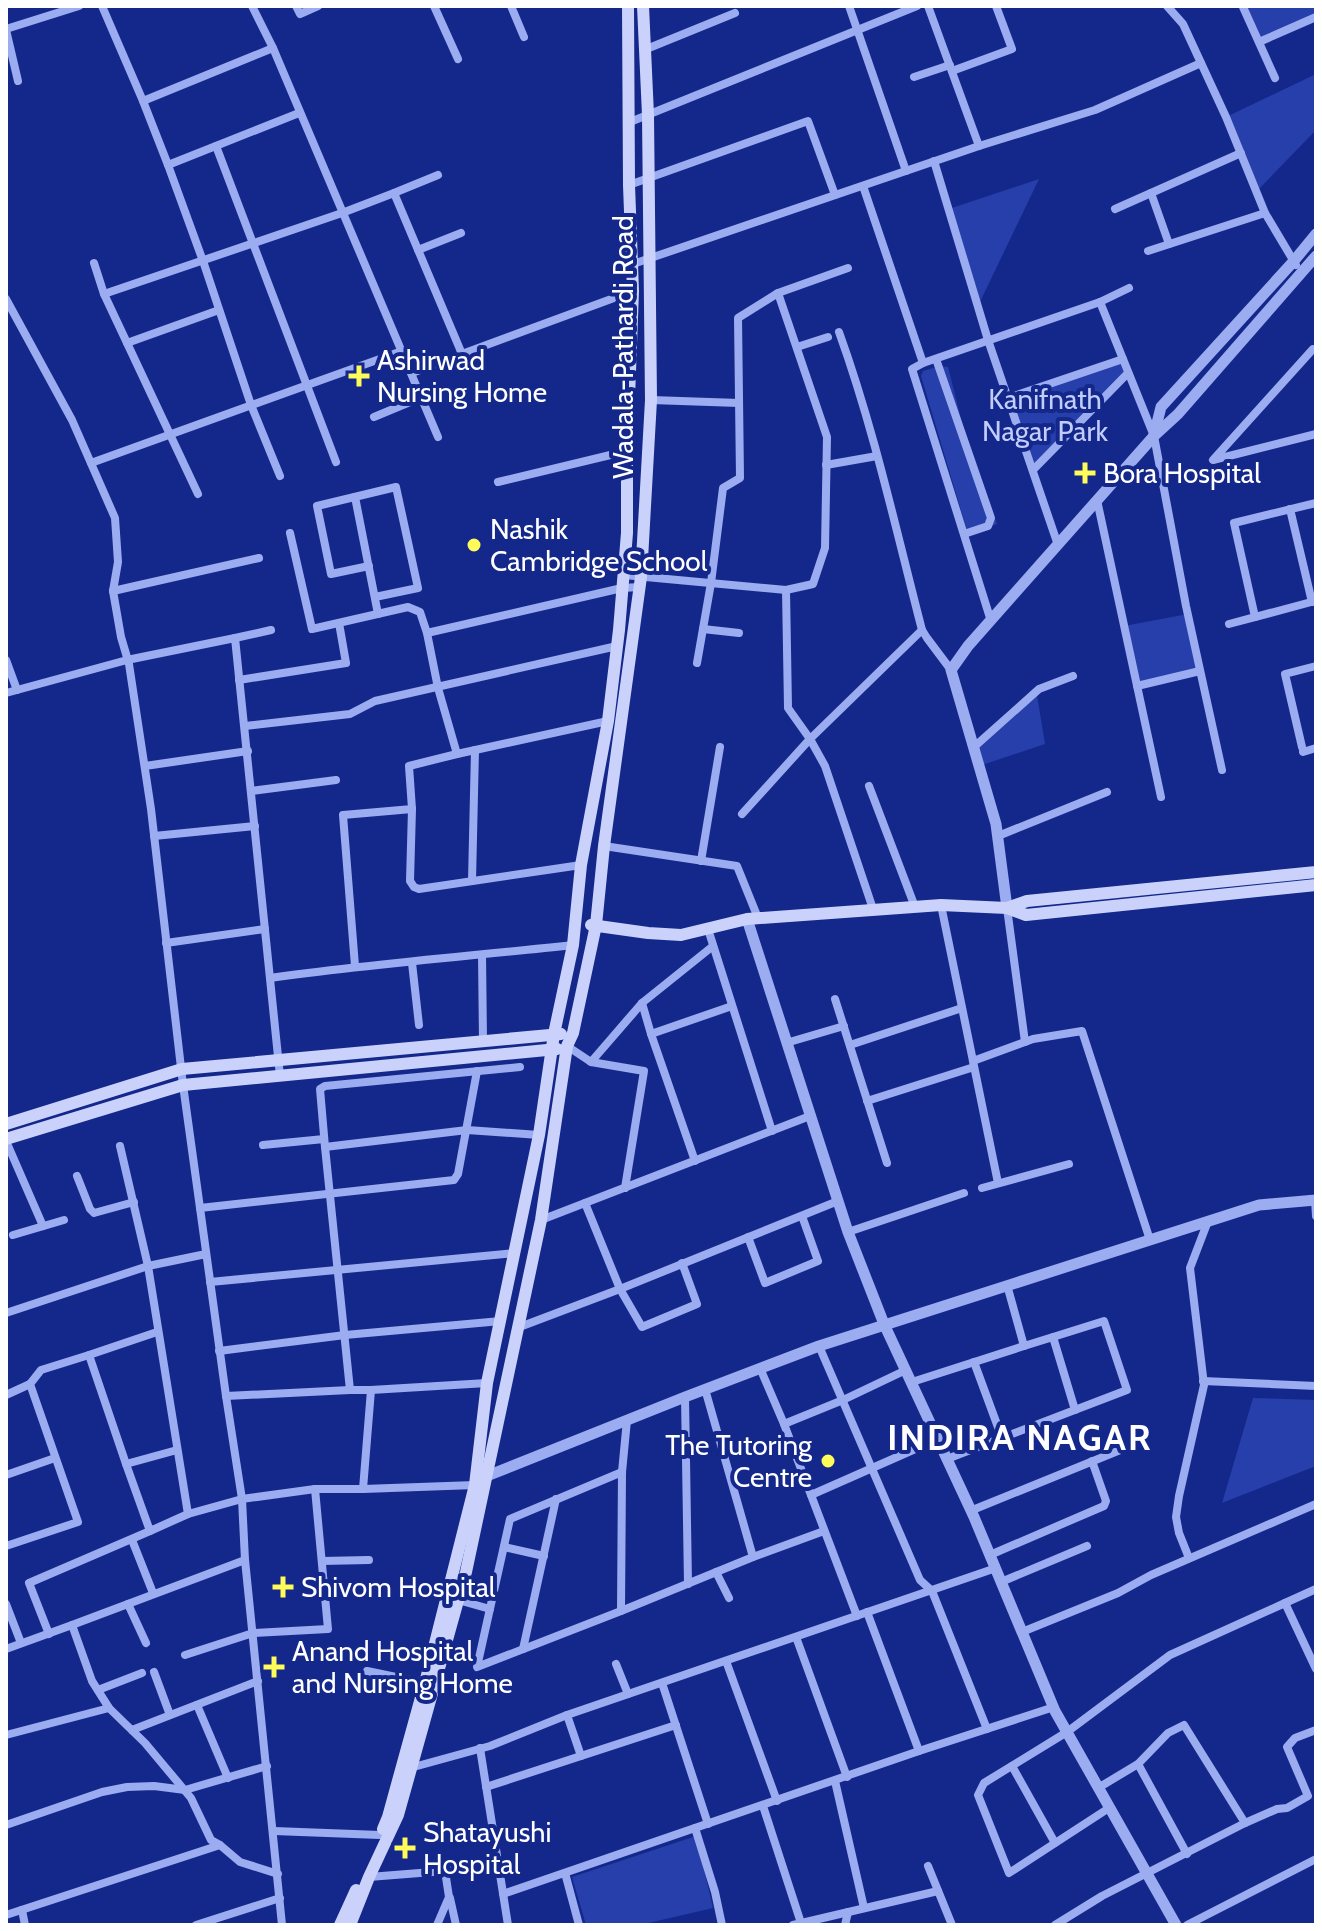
<svg xmlns="http://www.w3.org/2000/svg" width="1322" height="1931" font-family="Cabin,sans-serif">
<rect width="100%" height="100%" fill="#14288b"/>
<g fill="#263faa">
<path d="M1244 6H1316V17L1259 42Z"/>
<path d="M1316 74V130L1256 192 1226 117Z"/>
<path d="M1039 179 978 306 949 209Z"/>
<path d="M1123 359 1128 373 1033 470 1008 398Z"/>
<path d="M940 366 948 367 964 431 997 524 968 534 921 376 923 371Z"/>
<path d="M1188 614 1200 671 1137 686 1124 626Z"/>
<path d="M1036 689 1045 744 979 766 974 747Z"/>
<path d="M1253 1398 1316 1400V1466L1222 1503Z"/>
<path d="M696 1836 713 1908 640 1925H586L572 1877Z"/>
</g>
<g fill="none" stroke-linecap="round" stroke-linejoin="round">
<g stroke="#9cacf0" stroke-width="8">
<path d="M102 6 143 101 168 165 203 261 251 405 280 476"/>
<path d="M252 6 273 48"/>
<path d="M296 6 300 14 318 6"/>
<path d="M434 6 458 59"/>
<path d="M511 6 524 37"/>
<path d="M849 6 906 171"/>
<path d="M928 6 979 146"/>
<path d="M1167 6 1183 24 1226 117 1265 213 1296 265"/>
<path d="M1244 6 1243 7 1275 78"/>
<path d="M6 29 79 6"/>
<path d="M6 30 18 81"/>
<path d="M1259 42 1316 17"/>
<path d="M644 50 735 13"/>
<path d="M952 71 1012 49 996 6"/>
<path d="M914 77 950 65"/>
<path d="M143 101 273 48 438 437"/>
<path d="M630 122 917 6"/>
<path d="M216 146 336 462"/>
<path d="M934 161 988 340 1058 545"/>
<path d="M168 165 299 113"/>
<path d="M629 185 808 121 835 195"/>
<path d="M863 186 923 363 1100 302 1129 288"/>
<path d="M394 193 438 175"/>
<path d="M1151 193 1169 244"/>
<path d="M1115 209 1241 153"/>
<path d="M418 250 461 233"/>
<path d="M1148 251 1265 213"/>
<path d="M94 263 104 294 198 494"/>
<path d="M633 264 979 146 1095 110 1201 63"/>
<path d="M104 294 342 213 394 193 462 354 633 291"/>
<path d="M6 299 72 420 115 518 118 562 113 591 121 637 129 664 151 809 183 1085 226 1396 242 1499 188 1514 148 1266 206 1254"/>
<path d="M1100 302 1154 436 1186 606 1222 770"/>
<path d="M839 332C874 429 896 530 922 630L927 638 951 670"/>
<path d="M127 343 219 310"/>
<path d="M797 347 828 337"/>
<path d="M1316 349H1313L1213 460 1316 434"/>
<path d="M936 359 991 518 988 526 964 534"/>
<path d="M923 363 912 369 991 621"/>
<path d="M412 373 462 354"/>
<path d="M1008 398 1123 359"/>
<path d="M651 400 739 403"/>
<path d="M374 417 422 397"/>
<path d="M91 463 402 351"/>
<path d="M826 465 877 456"/>
<path d="M1033 470 1128 373"/>
<path d="M498 482 627 451"/>
<path d="M355 497 378 614"/>
<path d="M1097 500 1161 797"/>
<path d="M1290 509 1312 602"/>
<path d="M290 533 312 629 408 607 420 612 427 633 622 588 640 587"/>
<path d="M369 566 331 574 317 506 396 487 418 588 375 597"/>
<path d="M624 575 786 590 813 584 825 548 827 437 778 293"/>
<path d="M786 590 788 708 810 739 825 766 873 909"/>
<path d="M113 591 259 558"/>
<path d="M1255 617 1234 523 1316 503"/>
<path d="M1229 624 1315 601"/>
<path d="M703 629 739 633"/>
<path d="M427 633 438 688 457 754"/>
<path d="M235 638 271 630"/>
<path d="M6 660 17 690"/>
<path d="M697 663 711 583 723 488 740 478 738 318 778 293 848 268"/>
<path d="M239 680 346 663 339 623"/>
<path d="M1137 686 1200 671"/>
<path d="M6 693 127 660 235 638 280 1076"/>
<path d="M245 726 350 714 375 701 617 646"/>
<path d="M974 747 1039 689 1073 676"/>
<path d="M1302 747 1285 674 1316 666"/>
<path d="M1303 752 1316 748"/>
<path d="M145 766 248 751"/>
<path d="M869 786 915 907"/>
<path d="M251 791 336 780"/>
<path d="M412 809 410 881 414 887 419 889 581 865"/>
<path d="M742 814 810 739 922 630"/>
<path d="M154 836 255 826"/>
<path d="M998 836 1107 792"/>
<path d="M604 846 737 866 758 918"/>
<path d="M701 861 720 747"/>
<path d="M472 881 475 750"/>
<path d="M941 905 998 1183"/>
<path d="M1007 908 1025 1042"/>
<path d="M708 929 772 1131"/>
<path d="M166 943 265 929"/>
<path d="M482 955 483 1041"/>
<path d="M412 963 419 1025"/>
<path d="M355 966 343 815 412 809 409 766 457 754 608 721"/>
<path d="M270 978C371 964 472 956 573 945"/>
<path d="M835 999 887 1163"/>
<path d="M642 1003 651 1034 695 1161"/>
<path d="M651 1034 732 1006"/>
<path d="M786 1043 844 1026"/>
<path d="M850 1045 962 1008"/>
<path d="M567 1046 591 1062 642 1003 713 946"/>
<path d="M973 1061 1033 1039 1082 1031 1150 1240"/>
<path d="M591 1062 644 1071 625 1188"/>
<path d="M867 1101 974 1067"/>
<path d="M6 1141 43 1226"/>
<path d="M263 1145 324 1139"/>
<path d="M325 1147 467 1130 539 1135"/>
<path d="M77 1176 90 1209 94 1213 134 1202"/>
<path d="M982 1188 1069 1164"/>
<path d="M1315 1200 1316 1216"/>
<path d="M585 1203 620 1289 642 1327 697 1304 682 1263"/>
<path d="M200 1208 454 1180 458 1174 477 1071"/>
<path d="M541 1220 810 1116"/>
<path d="M848 1232 964 1193"/>
<path d="M13 1235 64 1220"/>
<path d="M748 1237 765 1283 818 1261 802 1216"/>
<path d="M210 1282 515 1253"/>
<path d="M1007 1285 1024 1346 1053 1337 1075 1410"/>
<path d="M6 1313 148 1266 120 1146"/>
<path d="M517 1328 620 1289 838 1201"/>
<path d="M157 1332 89 1355 126 1464 150 1531 188 1514"/>
<path d="M819 1346 920 1580 932 1591 987 1729"/>
<path d="M219 1351 345 1335 501 1321"/>
<path d="M974 1362 1002 1438"/>
<path d="M760 1368 784 1424 857 1616"/>
<path d="M1203 1381 1316 1386"/>
<path d="M912 1382 1024 1346"/>
<path d="M705 1389 753 1557"/>
<path d="M350 1390 325 1147 320 1089 325 1086 520 1067"/>
<path d="M371 1390 487 1383"/>
<path d="M6 1395 30 1384"/>
<path d="M685 1397 688 1584"/>
<path d="M627 1420 622 1472 621 1611 753 1557 824 1531"/>
<path d="M784 1424 843 1400 906 1370"/>
<path d="M947 1459 1127 1390 1104 1321 1053 1337"/>
<path d="M126 1464 177 1450"/>
<path d="M6 1475 55 1458"/>
<path d="M363 1489 475 1485"/>
<path d="M811 1495 938 1439"/>
<path d="M970 1511 1135 1444"/>
<path d="M132 1540 153 1593"/>
<path d="M6 1546 78 1522 30 1384 41 1370 89 1355"/>
<path d="M504 1547 544 1556"/>
<path d="M990 1555 1104 1506 1106 1501 1092 1461"/>
<path d="M1189 1558 1179 1533 1176 1517 1179 1496 1204 1385 1190 1268 1208 1221"/>
<path d="M245 1560 72 1625 92 1681 109 1708 145 1743 191 1798 211 1840 220 1845 240 1862 278 1874"/>
<path d="M322 1561 369 1560"/>
<path d="M716 1572 729 1598"/>
<path d="M1001 1582 1087 1546"/>
<path d="M458 1600 490 1609"/>
<path d="M1285 1603 1316 1589"/>
<path d="M6 1604 21 1643"/>
<path d="M128 1604 146 1643"/>
<path d="M621 1611 477 1667 510 1519 622 1472"/>
<path d="M867 1612 919 1751"/>
<path d="M1022 1632 1118 1593 1151 1575 1316 1504"/>
<path d="M49 1634 29 1583 150 1531"/>
<path d="M796 1637 847 1777"/>
<path d="M6 1649 72 1625"/>
<path d="M523 1649 556 1499"/>
<path d="M185 1655 253 1633 328 1629 315 1489H363L371 1390H350L226 1396"/>
<path d="M726 1661 777 1801"/>
<path d="M616 1664 628 1694"/>
<path d="M367 1671 425 1683"/>
<path d="M154 1672 170 1715"/>
<path d="M662 1683 708 1824"/>
<path d="M98 1690 142 1673"/>
<path d="M197 1705 228 1778"/>
<path d="M567 1715 581 1756"/>
<path d="M132 1730 258 1681"/>
<path d="M6 1735 109 1708"/>
<path d="M480 1748 508 1925"/>
<path d="M1138 1764 1187 1854"/>
<path d="M1012 1766 1055 1843"/>
<path d="M410 1768 490 1746 567 1715 996 1568"/>
<path d="M835 1781 864 1908"/>
<path d="M486 1787 676 1725"/>
<path d="M1098 1788 1138 1764 1168 1733 1184 1725 1245 1823"/>
<path d="M763 1806 801 1923"/>
<path d="M1109 1808 1009 1873 978 1795 984 1783 1067 1732 1170 1655 1285 1603 1316 1669"/>
<path d="M6 1825 102 1792 127 1787 154 1786 185 1790 267 1766"/>
<path d="M695 1828 715 1892 722 1925"/>
<path d="M274 1831 380 1835"/>
<path d="M928 1866 952 1925"/>
<path d="M445 1871 498 1863"/>
<path d="M565 1873 579 1925"/>
<path d="M369 1877 445 1871 449 1897 437 1925"/>
<path d="M503 1894 919 1751 1054 1707"/>
<path d="M450 1898 456 1925"/>
<path d="M22 1910 25 1925"/>
<path d="M6 1915 220 1845"/>
<path d="M196 1925 280 1898"/>
<path d="M282 1925 245 1560 242 1499 315 1489"/>
<path d="M793 1925 938 1891"/>
<path d="M845 1925 848 1912"/>
<path d="M1055 1925 1102 1896 1245 1823 1277 1809 1287 1808 1308 1796 1287 1747 1295 1738 1316 1730"/>
<path d="M1187 1925 1316 1859"/>
</g>
<g stroke="#9cacf0" stroke-width="11">
<path d="M1154 435 1161 407 1293 262 1316 234"/>
<path d="M1007 908 996 824 951 670 968 646 1154 436 1178 414 1316 256"/>
<path d="M747 919 848 1232 884 1324 974 1517 1055 1711 1176 1925"/>
<path d="M479 1476H487L685 1397 819 1346 1259 1205 1316 1200"/>
</g>
<g stroke="#cad2fb" stroke-width="12">
<path d="M1007 908 1027 901 1316 872"/>
<path d="M591 925 648 933 681 935 747 919 941 905 1007 908 1026 915 1316 885"/>
<path d="M6 1124 182 1069 561 1034"/>
<path d="M6 1139 183 1085 557 1049"/>
<path d="M383 1829 388 1817 425 1683 475 1485 487 1383 539 1135 554 1034 573 945 581 865 608 721 619 630 627 533V451L633 291 629 185 628 6"/>
<path d="M340 1925 356 1890"/>
<path d="M350 1925 369 1877 398 1815 466 1572 541 1220 567 1046 573 1033 596 925 604 846 641 577 651 400 648 115 643 6"/>
</g>
</g>
<g fill="#fffb5b" stroke="#14288b" stroke-width="3">
<path d="M355 364h8v8h8v8h-8v8h-8v-8h-8v-8h8z"/>
<path d="M1081 461h8v8h8v8h-8v8h-8v-8h-8v-8h8z"/>
<circle cx="474" cy="545" r="8"/>
<circle cx="828" cy="1461" r="8"/>
<path d="M279 1575h8v8h8v8h-8v8h-8v-8h-8v-8h8z"/>
<path d="M270 1655h8v8h8v8h-8v8h-8v-8h-8v-8h8z"/>
<path d="M401 1836h8v8h8v8h-8v8h-8v-8h-8v-8h8z"/>
</g>
<g text-anchor="middle" dominant-baseline="central" stroke-width="8" stroke-linejoin="round" paint-order="stroke">
<g font-size="28" fill="#fff" stroke="#14288b">
<text transform="translate(623 347) rotate(-90)">Wadala-Pathardi Road</text>
</g>
<g font-size="28" fill="#fff" stroke="#14288b" text-anchor="start">
<text x="377" y="360">Ashirwad<tspan x="377" dy="32">Nursing Home</tspan></text>
<text x="1103" y="473">Bora Hospital</text>
<text x="490" y="529">Nashik<tspan x="490" dy="32">Cambridge School</tspan></text>
<text x="812" y="1445" text-anchor="end">The Tutoring<tspan x="812" dy="32">Centre</tspan></text>
<text x="301" y="1587">Shivom Hospital</text>
<text x="292" y="1651">Anand Hospital<tspan x="292" dy="32">and Nursing Home</tspan></text>
<text x="423" y="1832">Shatayushi<tspan x="423" dy="32">Hospital</tspan></text>
</g>
<g font-size="28" fill="#c2cdfb" stroke="#14288b">
<text x="1045" y="399">Kanifnath<tspan x="1045" dy="32">Nagar Park</tspan></text>
</g>
<g font-size="36" font-weight="bold" letter-spacing="2" fill="#fff" stroke="#14288b">
<text x="1020" y="1437">INDIRA NAGAR</text>
</g>
</g>
<rect width="1322" height="1931" fill="none" stroke="#ffffff" stroke-width="16"/>
</svg>
